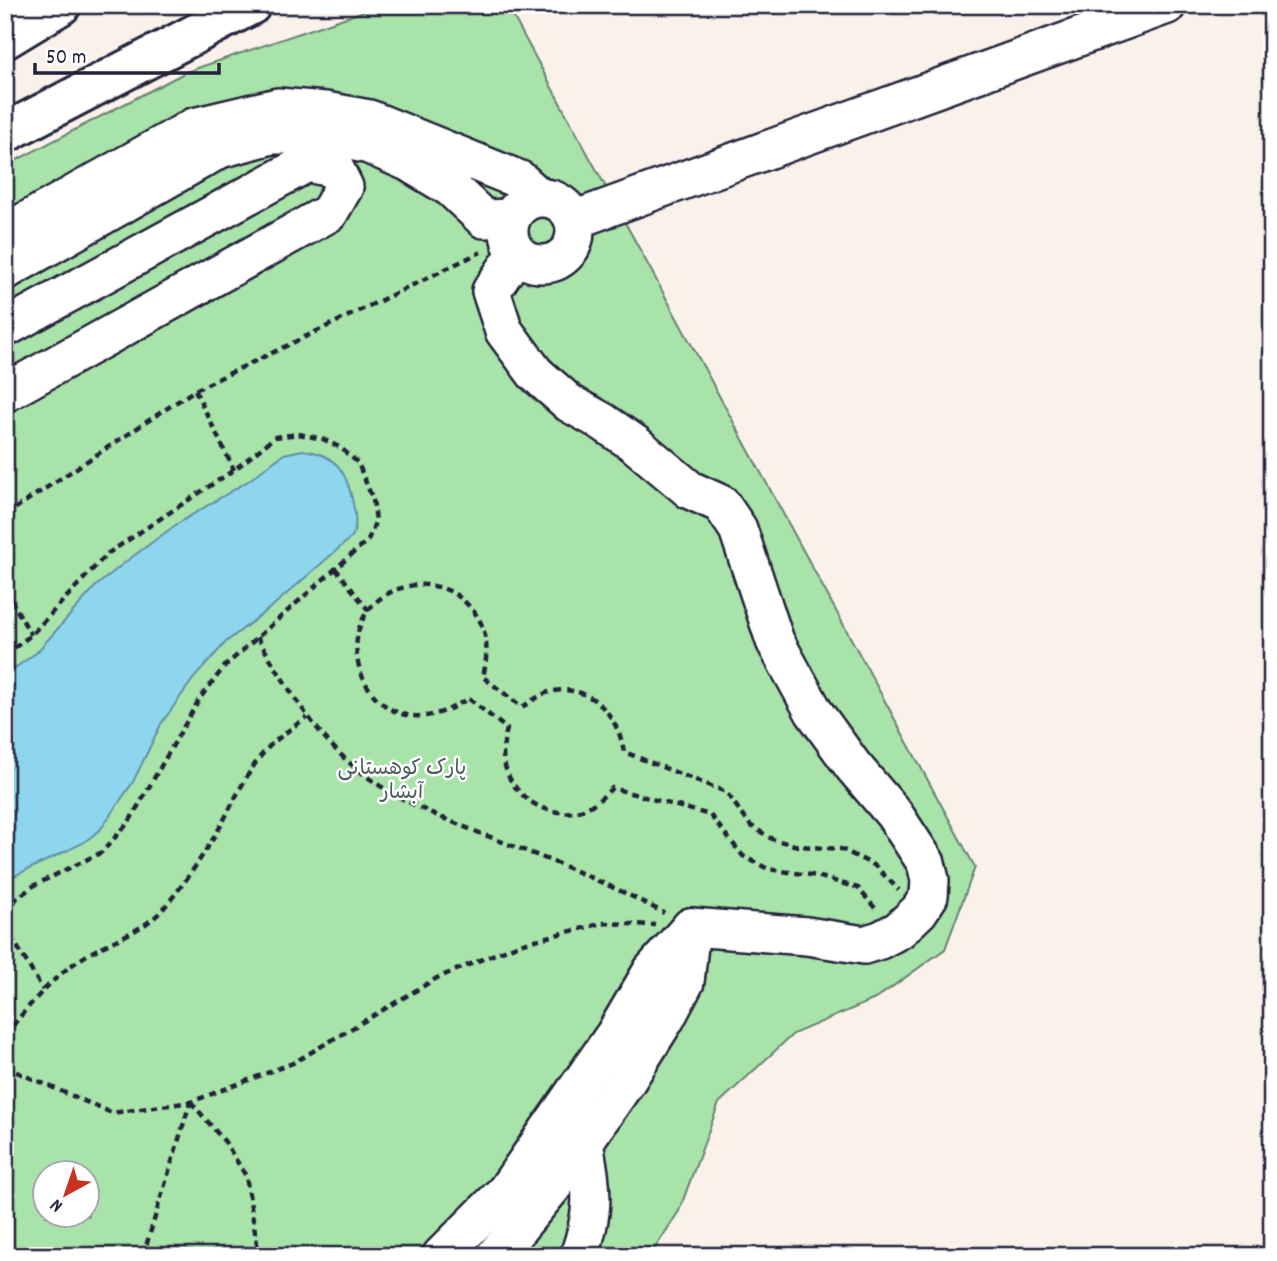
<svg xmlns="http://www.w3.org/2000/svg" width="1277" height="1261" font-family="Dekko,'Playpen Sans Arabic',sans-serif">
<rect width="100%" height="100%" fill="#faf2ea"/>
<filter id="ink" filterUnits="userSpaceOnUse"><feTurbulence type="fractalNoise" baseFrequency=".0143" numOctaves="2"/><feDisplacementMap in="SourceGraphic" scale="14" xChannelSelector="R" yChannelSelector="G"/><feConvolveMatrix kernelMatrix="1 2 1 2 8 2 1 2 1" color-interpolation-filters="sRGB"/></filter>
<g filter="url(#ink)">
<path fill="#a8e3a9" stroke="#658272" stroke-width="2" fill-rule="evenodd" d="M393 5H507L975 867 945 949 875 999 793 1034 719 1103 679 1211 650 1256H5V166L186 72 370 9ZM46 1174H88V1216H46Z"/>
<path fill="#8dd6ee" stroke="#628ea6" stroke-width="2" d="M302 450C336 454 347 471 353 504 356 517 357 525 352 537L275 604 226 642 193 679 161 724 133 782 100 830 83 843 12 877 5 884V675L36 653 96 586 128 560 177 524 248 481 284 454Z"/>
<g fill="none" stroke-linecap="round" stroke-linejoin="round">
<defs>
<g id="minor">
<circle cx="542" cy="231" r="33"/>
<path d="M574 220 1167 5"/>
<path d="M5 233 194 127 278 107 325 111 369 119 520 180 539 197"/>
<path d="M517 253 491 291 504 331 535 373 569 403 603 422 635 444 690 490 721 504 738 529 775 641 814 712 853 766 894 814 926 863 930 880 929 896 919 911 899 930 880 940 864 945 807 936 691 927"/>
<path d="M5 271 220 149 272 135H321L369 145 408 162 451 188 484 219 511 218"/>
<path d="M5 328 307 163 335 169 344 187 329 213 5 393"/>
<path d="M441 1256 506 1191 615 1034 652 971 691 927"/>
<path d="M495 1256 554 1185 626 1082 666 1018 685 982 691 927"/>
<path d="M579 1256C596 1207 592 1191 584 1142"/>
</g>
<path id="major" d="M5 39 61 5"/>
<path id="highway" d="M5 133 251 5"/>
</defs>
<use href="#minor" stroke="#22223b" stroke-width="42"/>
<use href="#major" stroke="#22223b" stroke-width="44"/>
<use href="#highway" stroke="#22223b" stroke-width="44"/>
<g stroke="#22223b" stroke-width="4.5" stroke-dasharray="7 5" stroke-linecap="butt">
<path d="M195 390 234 470"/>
<path d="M5 515 195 390 481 252"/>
<path d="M335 568 369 611"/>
<path d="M5 589 31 635"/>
<path d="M257 637C282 678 306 720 340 754 388 801 453 822 513 846 565 866 616 887 664 913"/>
<path d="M5 655 31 635 107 554 234 470 275 437 299 434 323 439 341 448 358 463 373 500 376 520 368 540 225 666 200 698 129 822 102 852 35 885 17 898 5 914"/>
<path d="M875 908 858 888 817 876 768 869 743 856 710 815 612 788C603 797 593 806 581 810 549 820 513 798 505 766 501 754 504 741 507 729L468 698C368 770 307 608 409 586 430 582 452 588 467 604 489 625 489 650 483 677L522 707C529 703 538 696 546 693 588 680 618 714 624 752L726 792 750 825 772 839 798 846 841 849 874 865 899 890"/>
<path d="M5 926 43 990"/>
<path d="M5 1035C28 1007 51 978 81 959 107 941 142 933 163 909 183 886 200 860 216 834 232 807 244 775 265 751 277 738 292 728 307 717"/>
<path d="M5 1067 112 1113 191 1102 293 1063 437 978 519 944 604 923 655 925"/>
<path d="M191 1102 225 1142 246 1176 259 1256"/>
<path d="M143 1256 190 1103"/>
</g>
<use href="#minor" stroke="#fff" stroke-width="37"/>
<use href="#major" stroke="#fff" stroke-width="38"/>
<use href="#highway" stroke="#fff" stroke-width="38"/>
</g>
</g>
<g text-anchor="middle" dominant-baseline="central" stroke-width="5" stroke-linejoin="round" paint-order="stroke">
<g font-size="21" fill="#4a5c5c" stroke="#fff">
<text x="402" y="770">پارک کوهستانی<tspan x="402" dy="24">آبشار</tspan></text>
</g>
</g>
<rect width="1277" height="1261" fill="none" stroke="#fff" stroke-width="28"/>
<rect x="14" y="14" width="1249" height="1233" fill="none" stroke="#22223b" stroke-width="2.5" filter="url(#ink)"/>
<g transform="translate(66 1194) rotate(220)"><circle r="33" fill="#ffffff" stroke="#a7a7b1" stroke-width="2"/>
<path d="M0-5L12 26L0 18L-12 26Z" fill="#c8321e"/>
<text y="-10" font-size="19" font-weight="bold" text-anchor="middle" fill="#22223b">N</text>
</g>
<path d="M35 63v10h184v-10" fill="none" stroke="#22223b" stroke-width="3.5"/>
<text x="46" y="63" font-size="21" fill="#22223b" stroke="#ffffff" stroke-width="5" paint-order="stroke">50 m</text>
</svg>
